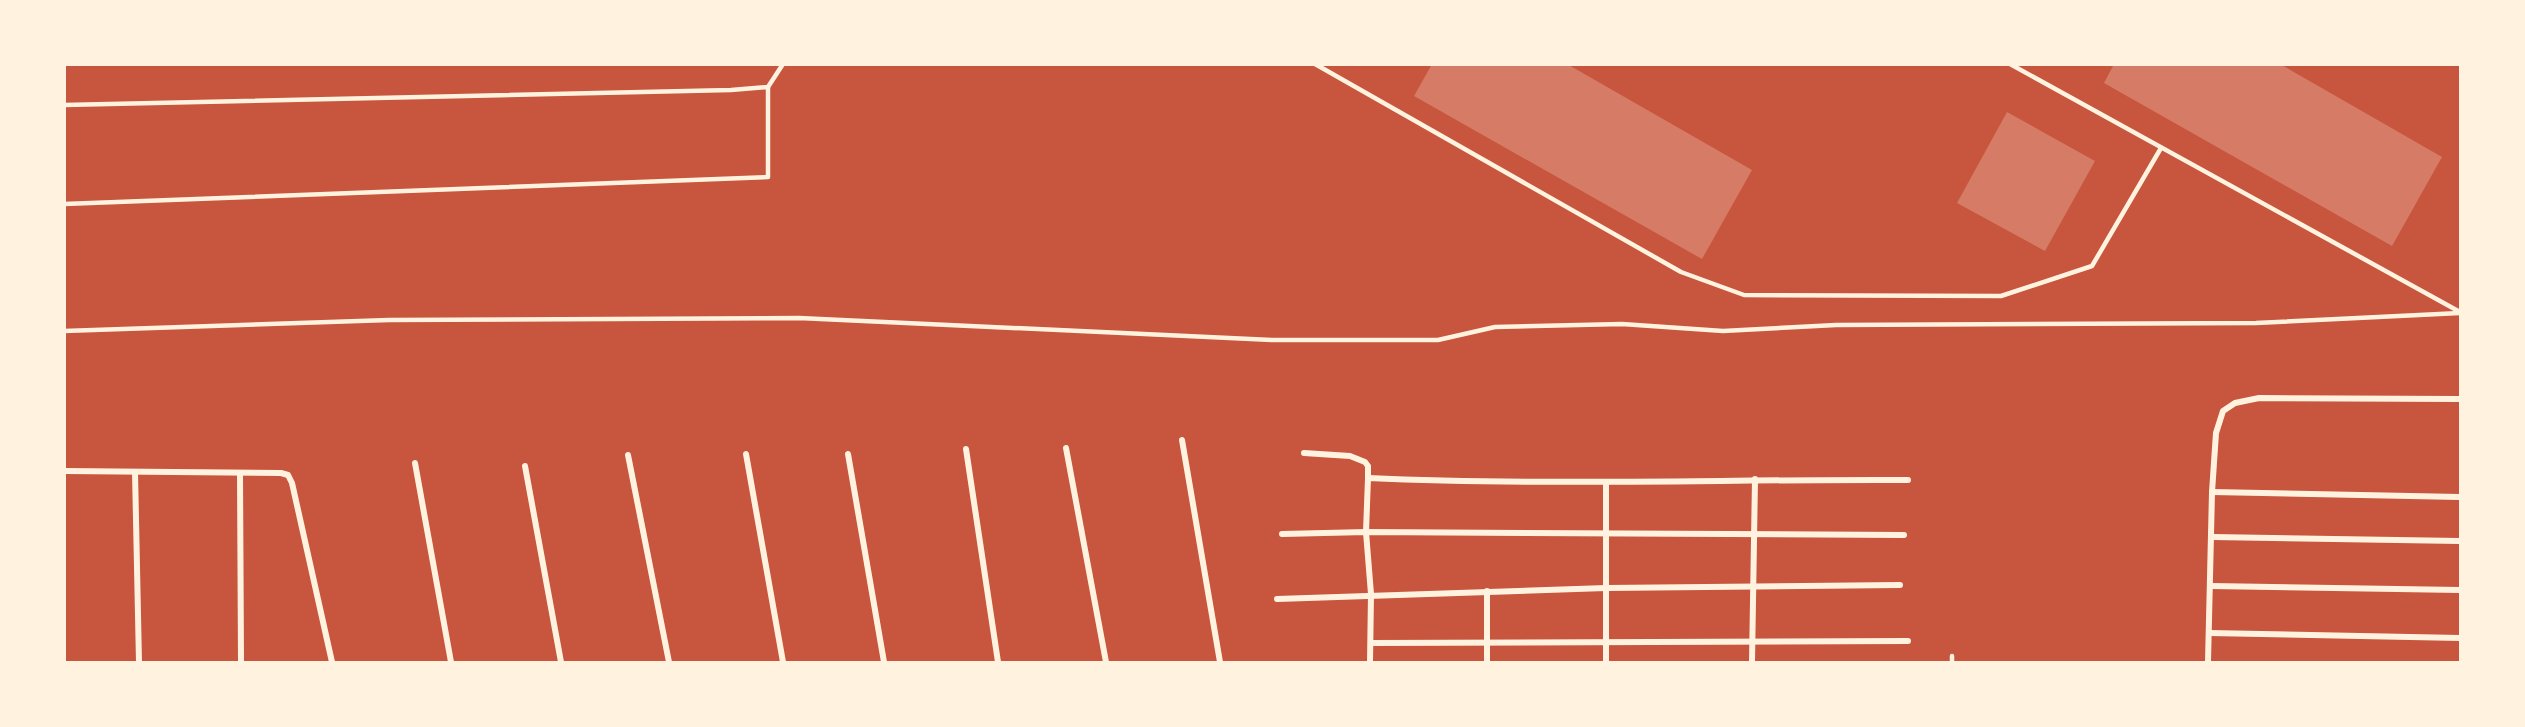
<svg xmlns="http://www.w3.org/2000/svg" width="2525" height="727" font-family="'Public Sans',sans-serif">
<rect width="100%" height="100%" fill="#c8553d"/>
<g fill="#d67c66">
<path d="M1432 64H1567L1752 170 1702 259 1414 96Z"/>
<path d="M2114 64H2280L2442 157 2392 246 2104 83Z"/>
<path d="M2007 112 2095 161 2045 251 1957 203Z"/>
</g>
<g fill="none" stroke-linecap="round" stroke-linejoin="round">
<g stroke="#fff3e0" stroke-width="4.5">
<path d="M1315 64 1681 272 1744 295 2001 296 2092 266 2161 148"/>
<path d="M2010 64 2460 312"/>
<path d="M64 105 731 90 768 87 783 64"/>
<path d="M64 204 768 177V87"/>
<path d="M64 331 389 320 799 318 1272 340H1438L1495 327 1622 324 1723 331 1836 325 2256 323 2460 313"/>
<path d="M1952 662V656"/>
</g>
<g stroke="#fff3e0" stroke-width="6">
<path d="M1182 440 1220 662"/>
<path d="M1066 448 1106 662"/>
<path d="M966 449 998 662"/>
<path d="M1304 453 1350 456 1365 462 1368 466V478"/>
<path d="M746 454 783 662"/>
<path d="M848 454 884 662"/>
<path d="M628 455 669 662"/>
<path d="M415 463 451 662"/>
<path d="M525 466 561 662"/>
<path d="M64 471 281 473 288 475 292 483 332 662"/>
<path d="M135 472 139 662"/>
<path d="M240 473 241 662"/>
<path d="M1606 483V662"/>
<path d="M2212 492 2460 497"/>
<path d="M1282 534 1366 532 1904 535"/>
<path d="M2212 537 2460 541"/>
<path d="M2211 586 2460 590"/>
<path d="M1277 599 1606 588 1900 585"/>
<path d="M2209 633 2460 638"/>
<path d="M1371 643 1908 641"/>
<path d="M1370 662 1371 594 1366 532 1368 478C1548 486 1728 479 1908 480"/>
<path d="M1487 662V591"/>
<path d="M1752 662 1755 479"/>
<path d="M2208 662 2212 492 2216 433 2223 411 2235 403 2259 398 2460 399"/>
</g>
</g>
<rect width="2525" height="727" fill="none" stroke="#fff3e0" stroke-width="132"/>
</svg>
